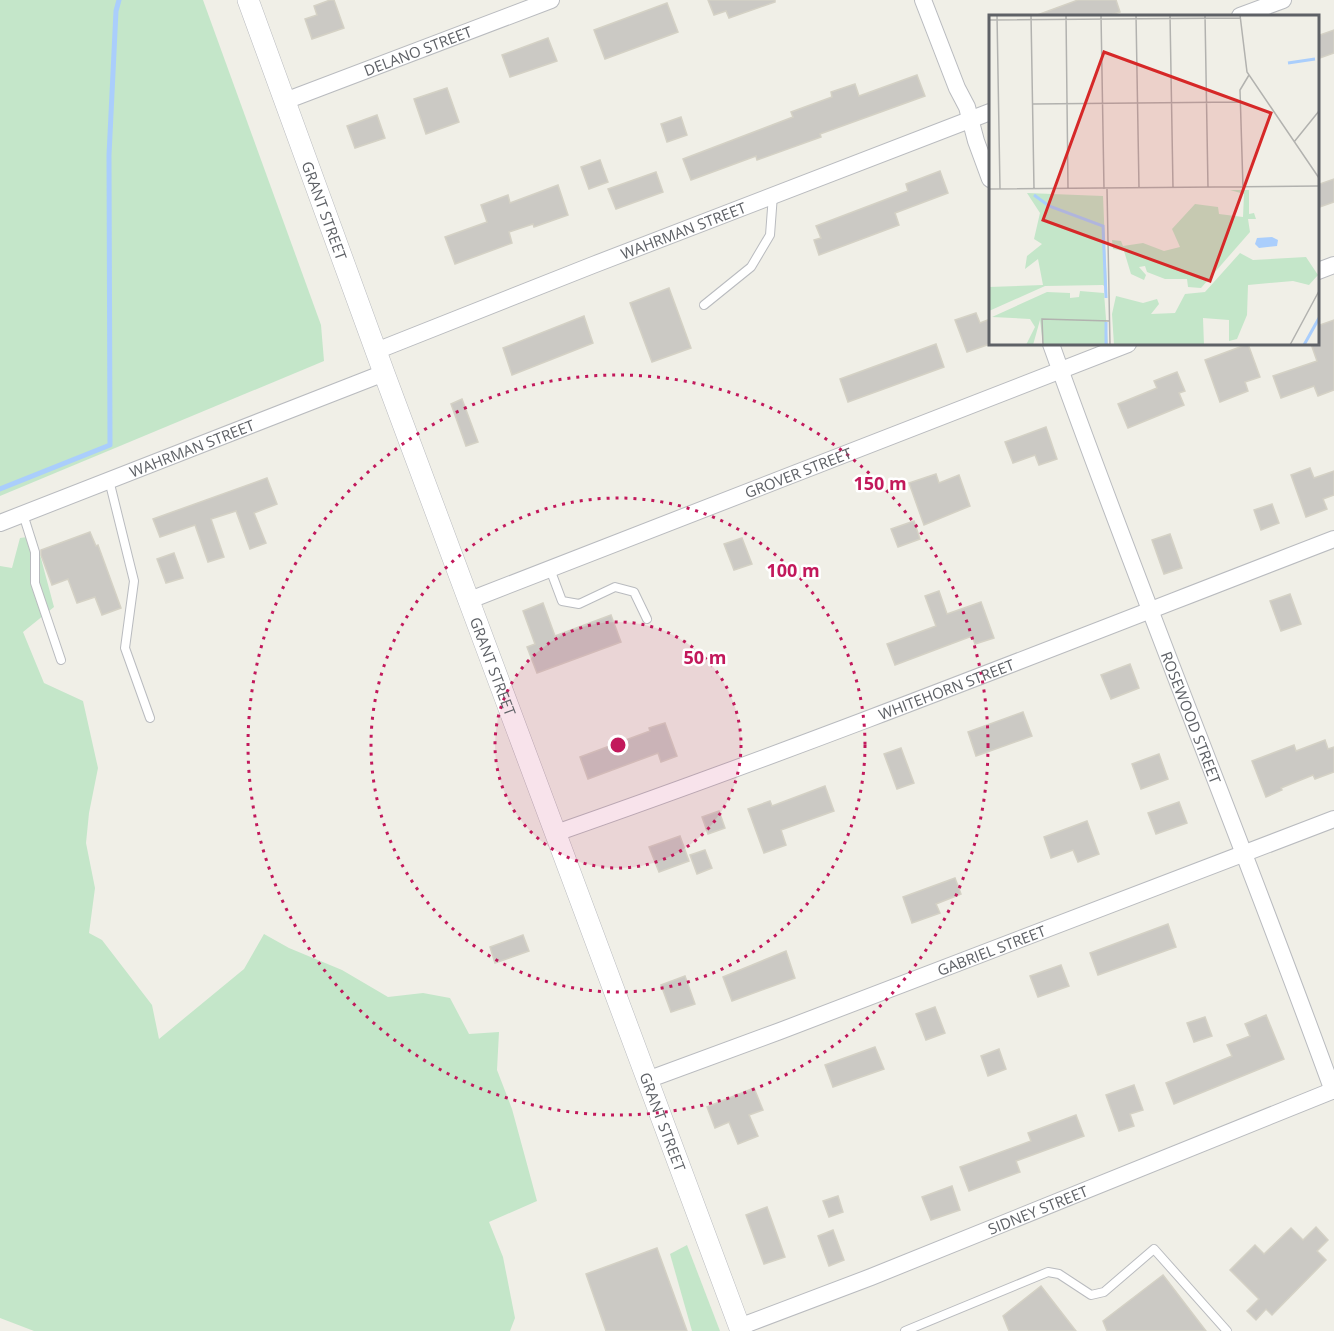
<svg xmlns="http://www.w3.org/2000/svg" width="1334" height="1331" font-family="'Open Sans',sans-serif">
<rect width="100%" height="100%" fill="#f0efe7"/>
<g fill="#c4e6c9">
<path d="M0 0H203L321 325 324 361 0 496Z"/>
<path d="M35 536 54 607 23 632 44 683 83 701 98 768 89 813 86 843 95 888 89 933 102 940 152 1005 159 1039 244 969 264 934 289 948 342 970 388 997 423 993 450 998 469 1034 499 1032 497 1070 512 1109 537 1201 489 1222 503 1257 515 1318 510 1331H34L0 1318V566L12 568 20 538Z"/>
<path d="M687 1245 720 1331H692L670 1254Z"/>
</g>
<g fill="none" stroke-linecap="round" stroke-linejoin="round">
<path stroke="#aacefc" stroke-width="5" d="M0 489 110 445 109 155 116 11 119 0"/>
</g>
<g fill="#cbc9c4" stroke="#d4d1c5" stroke-width="1.5">
<path d="M330 0H334L344 28 312 39 305 19 317 15 314 6Z"/>
<path d="M708 0H775V2L729 18 726 11 714 15Z"/>
<path d="M1078 0H1116L1120 12 1108 16H1038L1037 15Z"/>
<path d="M667 3 678 32 605 59 594 30Z"/>
<path d="M1334 30V53L1317 59V36Z"/>
<path d="M548 38 557 61 510 77 502 55Z"/>
<path d="M917 75 925 96 820 134 821 137 757 160 756 156 691 180 683 159 793 117 791 112 832 97 831 92 855 84 859 96Z"/>
<path d="M447 88 459 122 426 134 414 99Z"/>
<path d="M377 115 385 138 355 148 347 126Z"/>
<path d="M681 117 687 135 667 142 661 124Z"/>
<path d="M600 160 608 182 589 189 581 167Z"/>
<path d="M940 171 948 193 895 213 899 225 819 255 814 240 821 238 816 226 908 191 906 184Z"/>
<path d="M656 172 663 192 616 209 608 189Z"/>
<path d="M1334 179V202L1317 208V185Z"/>
<path d="M558 185 568 215 534 227 533 224 509 232 512 243 455 264 445 237 487 222 481 205 508 195 510 203Z"/>
<path d="M669 288 691 348 652 362 630 303Z"/>
<path d="M976 313 980 323 990 319V344L967 352 955 320Z"/>
<path d="M584 316 593 343 512 375 503 348Z"/>
<path d="M1334 320V390L1318 396 1314 386 1281 398 1273 376 1317 361 1311 344H1317V326Z"/>
<path d="M936 344 944 367 848 402 840 379Z"/>
<path d="M1248 344 1260 377 1245 382 1248 391 1220 402 1205 360Z"/>
<path d="M1177 372 1185 391 1179 393 1184 405 1128 428 1118 404 1157 388 1154 381Z"/>
<path d="M462 399 478 442 466 446 451 404Z"/>
<path d="M1046 427 1057 459 1039 465 1035 455 1013 463 1005 442Z"/>
<path d="M1310 468 1314 478 1334 471V495L1323 499 1327 509 1306 517 1291 475Z"/>
<path d="M936 474 939 483 959 475 970 506 924 525 909 483Z"/>
<path d="M267 478 277 504 254 513 266 543 250 549 236 511 211 519 224 557 208 562 195 525 160 537 153 519Z"/>
<path d="M1272 504 1279 523 1261 530 1254 510Z"/>
<path d="M914 521 920 539 898 547 891 529Z"/>
<path d="M90 532 96 546 98 545 121 608 102 615 95 597 77 603 68 579 52 585 41 555V550Z"/>
<path d="M1170 534 1182 568 1164 574 1152 540Z"/>
<path d="M742 538 752 564 734 570 724 544Z"/>
<path d="M174 553 183 578 166 583 157 559Z"/>
<path d="M939 591 947 614 981 602 994 638 975 644 972 636 895 665 887 644 936 626 925 596Z"/>
<path d="M1290 594 1301 624 1281 631 1270 601Z"/>
<path d="M543 603 555 636 611 615 621 642 537 673 527 647 535 644 523 611Z"/>
<path d="M1130 664 1139 688 1111 699 1101 675Z"/>
<path d="M1023 712 1032 736 976 756 968 732Z"/>
<path d="M665 723 677 756 661 762 658 753 588 779 580 757 650 731 649 728Z"/>
<path d="M1325 740 1328 749 1334 747V772L1315 779 1313 775 1281 788 1282 790 1266 797 1252 761 1294 745 1296 751Z"/>
<path d="M901 748 914 783 897 789 884 754Z"/>
<path d="M1159 754 1168 779 1141 789 1132 764Z"/>
<path d="M825 786 834 811 781 830 786 845 764 853 748 809 770 801 772 806Z"/>
<path d="M1179 802 1187 823 1156 834 1148 813Z"/>
<path d="M719 811 725 828 708 834 702 817Z"/>
<path d="M1087 821 1099 854 1078 862 1073 850 1051 858 1044 837Z"/>
<path d="M680 836 689 861 659 872 649 847Z"/>
<path d="M705 850 712 868 697 874 690 855Z"/>
<path d="M955 878 961 894 936 904 940 913 912 923 903 897Z"/>
<path d="M1168 924 1176 947 1098 975 1090 953Z"/>
<path d="M523 935 529 951 495 963 490 947Z"/>
<path d="M786 951 795 978 732 1001 723 977Z"/>
<path d="M1061 965 1069 986 1038 997 1030 976Z"/>
<path d="M685 976 695 1004 671 1012 661 985Z"/>
<path d="M935 1007 945 1033 926 1040 916 1014Z"/>
<path d="M1266 1015 1284 1059 1174 1104 1166 1083 1232 1056 1227 1045 1250 1036 1245 1024Z"/>
<path d="M1205 1017 1212 1036 1194 1042 1187 1023Z"/>
<path d="M875 1047 884 1069 833 1087 825 1065Z"/>
<path d="M999 1049 1006 1069 988 1076 981 1056Z"/>
<path d="M1134 1085 1143 1110 1130 1114 1134 1126 1119 1131 1106 1095Z"/>
<path d="M754 1088 763 1110 749 1115 758 1136 738 1144 729 1122 715 1128 707 1107Z"/>
<path d="M1076 1115 1084 1136 1016 1161 1020 1172 969 1191 960 1167 1031 1141 1028 1133Z"/>
<path d="M952 1186 960 1210 931 1220 922 1197Z"/>
<path d="M838 1196 843 1212 829 1217 823 1201Z"/>
<path d="M767 1207 785 1257 764 1264 746 1215Z"/>
<path d="M1316 1227 1328 1240 1317 1251 1326 1260 1272 1315 1266 1309 1256 1320 1247 1311 1259 1299 1230 1270 1255 1245 1264 1254 1291 1228 1303 1240Z"/>
<path d="M833 1230 844 1260 829 1266 818 1236Z"/>
<path d="M657 1248 687 1331H606L586 1274Z"/>
<path d="M1163 1275 1206 1331H1107L1103 1321Z"/>
<path d="M1041 1286 1076 1331H1009L1003 1316Z"/>
</g>
<g fill="none" stroke-linecap="round" stroke-linejoin="round">
<defs>
<g id="service">
<path d="M704 305 751 267 770 235 773 195"/>
<path d="M109 480 134 581 125 648 150 718"/>
<path d="M23 514 35 552V583L61 660"/>
<path d="M550 569 562 601 579 604 615 587 634 592 647 619"/>
<path d="M905 1331 1048 1272 1059 1274 1091 1295 1104 1292 1154 1249 1227 1331"/>
</g>
<g id="minor">
<path d="M923 0 957 88 967 107 976 141 990 179"/>
<path d="M1240 16 1283 0"/>
<path id="s1" d="M285 101 551 0"/>
<path d="M1318 271 1334 265"/>
<path id="s2" d="M1051 344C1140 594 1242 840 1333 1091"/>
<path id="s3" d="M376 351 593 265 990 112"/>
<path id="s4" d="M0 523 384 373"/>
<path id="s5" d="M470 600 1128 344"/>
<path id="s6" d="M556 833C817 742 1075 639 1334 539"/>
<path id="s7" d="M647 1080 780 1031 1334 819"/>
<path id="s8" d="M739 1327 871 1277 1334 1090"/>
</g>
<g id="tertiary">
<path id="s9" d="M248 0 384 373 741 1331"/>
</g>
</defs>
<use href="#service" stroke="#b9bbbf" stroke-width="10"/>
<use href="#minor" stroke="#b9bbbf" stroke-width="18"/>
<use href="#tertiary" stroke="#b9bbbf" stroke-width="22"/>
<use href="#service" stroke="#fff" stroke-width="8"/>
<use href="#minor" stroke="#fff" stroke-width="16"/>
<use href="#tertiary" stroke="#fff" stroke-width="21"/>
</g>
<circle cx="618" cy="745" r="123" fill="#c2185b" fill-opacity=".12"/>
<g fill="none" stroke="#c2185b" stroke-width="3" stroke-dasharray="3 6">
<circle cx="618" cy="745" r="123"/>
<circle cx="618" cy="745" r="247"/>
<circle cx="618" cy="745" r="370"/>
</g>
<g text-anchor="middle" dominant-baseline="central" stroke-width="5" stroke-linejoin="round" paint-order="stroke">
<g font-size="15" fill="#5e6166" stroke="#fff">
<text stroke="none"><textPath href="#s1" startOffset="142">DELANO STREET</textPath></text>
<text stroke="none"><textPath href="#s9" startOffset="224">GRANT STREET</textPath></text>
<text stroke="none"><textPath href="#s3" startOffset="330">WAHRMAN STREET</textPath></text>
<text stroke="none"><textPath href="#s4" startOffset="206">WAHRMAN STREET</textPath></text>
<text stroke="none"><textPath href="#s5" startOffset="352">GROVER STREET</textPath></text>
<text stroke="none"><textPath href="#s9" startOffset="710">GRANT STREET</textPath></text>
<text stroke="none"><textPath href="#s6" startOffset="416">WHITEHORN STREET</textPath></text>
<text stroke="none"><textPath href="#s2" startOffset="399">ROSEWOOD STREET</textPath></text>
<text stroke="none"><textPath href="#s7" startOffset="368">GABRIEL STREET</textPath></text>
<text stroke="none"><textPath href="#s9" startOffset="1196">GRANT STREET</textPath></text>
<text stroke="none"><textPath href="#s8" startOffset="321">SIDNEY STREET</textPath></text>
</g>
</g>
<g transform="translate(989 15)">
<rect width="330" height="330" fill="#f0efe7"/>
<path d="M241 175H260V199L265 198 267 204H259L261 217 212 273 199 272 198 264H176L158 257 156 251 150 252 157 260 155 265 142 259 135 236 124 234 123 225 132 226 134 231 154 228 175 236 191 232 183 214 206 189 229 192 230 199 254 202 255 179ZM38 178 114 181 118 274 114 270 56 271 0 296V272L54 270 49 244 36 254 38 241 53 229 45 224 51 198ZM251 238 264 245 317 242 329 260 320 270 304 266 259 270 258 300 248 324 240 326V305L214 303 215 330H125L123 299 127 281 154 288 168 284 170 289 162 299 186 298 196 279 216 277ZM91 276 115 278 119 330H54L51 305 44 330H37L46 312 41 304 3 302 58 277 81 278V283L90 282Z" fill="#c4e6c9"/>
<path d="M283 222 289 225 288 231 270 233 266 229 268 223Z" fill="#aacefc"/>
<path fill="none" stroke="#aacefc" stroke-width="3" d="M299 48 326 44M45 180 60 191 114 211 117 283M117 307V330M315 330 330 303"/>
<path fill="none" stroke="#b2b2af" stroke-width="1.5" d="M8 0 11 174M42 0 45 174M77 0 79 174M112 0 115 174M147 0 150 173M181 0 184 173M216 0 219 173M251 0 258 57 330 163M0 5 251 3M44 89 251 87M305 127 330 96M254 173 251 75 260 60M0 174 330 171M118 174 121 330M54 330 53 304 121 306M301 330 330 276"/>
<path fill="#d62828" fill-opacity="0.15" stroke="#d62828" stroke-width="3" d="M115 37 282 98 221 266 54 205Z"/>
<rect width="330" height="330" fill="none" stroke="#5e6166" stroke-width="3"/>
</g>
<circle cx="618" cy="745" r="9" fill="#c2185b" stroke="#fff" stroke-width="3"/>
<g font-size="18" text-anchor="middle" font-weight="bold" fill="#c2185b" stroke="#fff" stroke-width="5" stroke-linejoin="round" paint-order="stroke">
<text x="880" y="490">150 m</text>
<text x="793" y="577">100 m</text>
<text x="705" y="664">50 m</text>
</g>
</svg>
